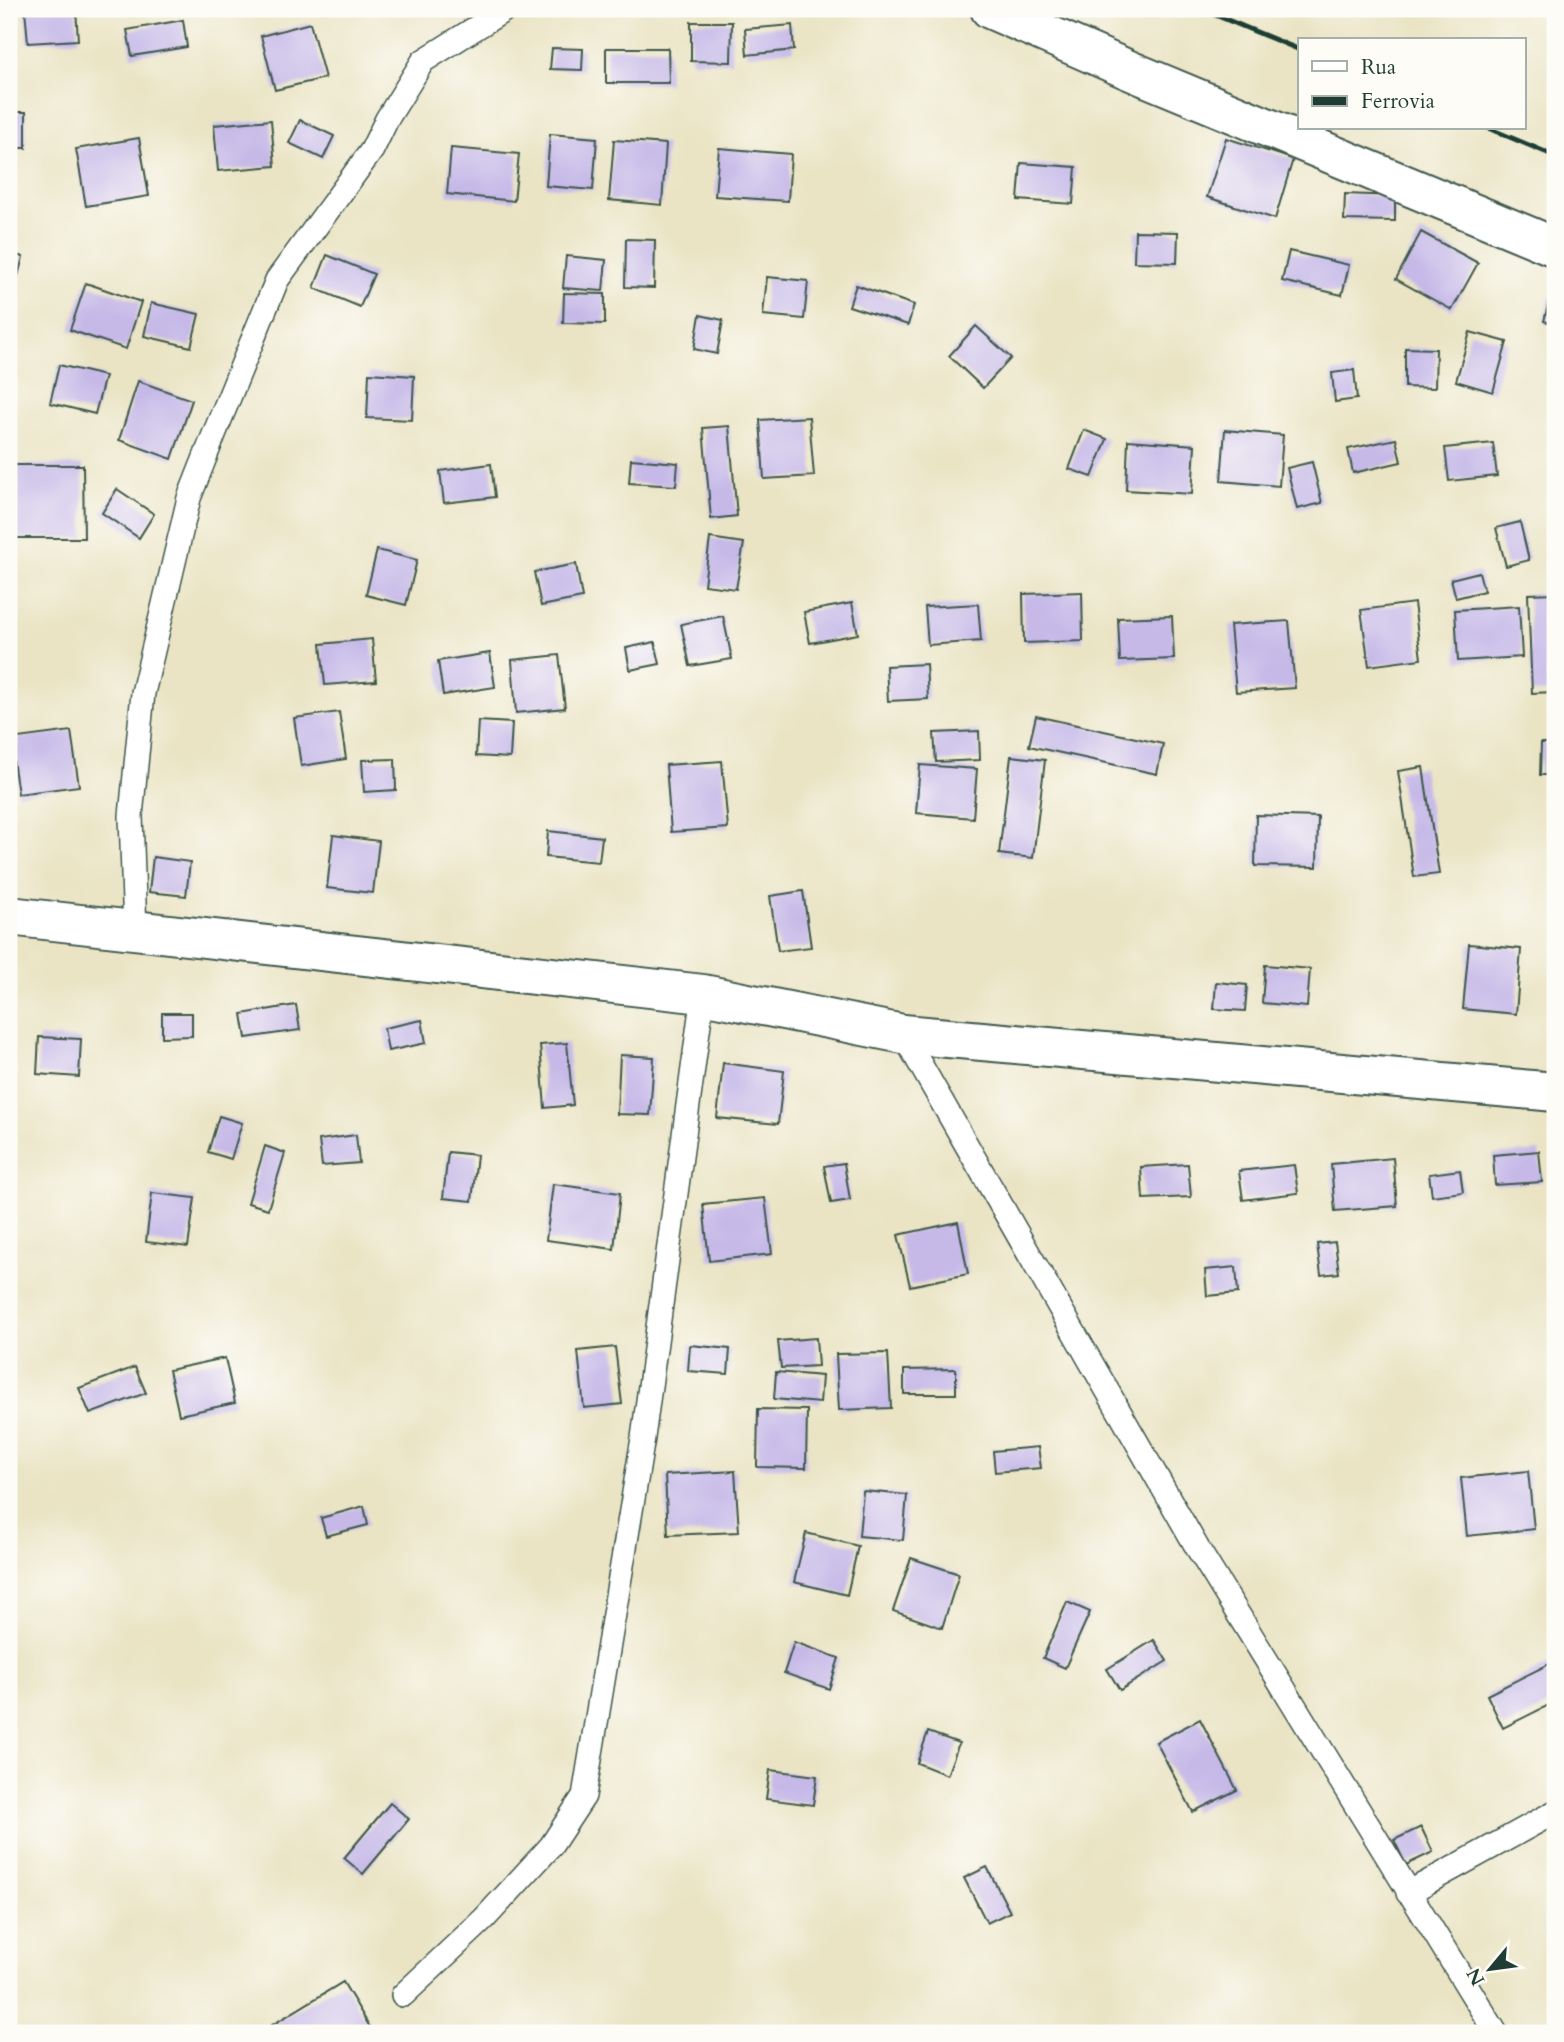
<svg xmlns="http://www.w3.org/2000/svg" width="1564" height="2042" font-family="Cardo,serif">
<rect width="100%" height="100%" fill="#fdfcf7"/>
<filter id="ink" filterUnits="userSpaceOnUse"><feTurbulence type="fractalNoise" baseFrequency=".0143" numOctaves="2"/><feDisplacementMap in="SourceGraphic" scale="14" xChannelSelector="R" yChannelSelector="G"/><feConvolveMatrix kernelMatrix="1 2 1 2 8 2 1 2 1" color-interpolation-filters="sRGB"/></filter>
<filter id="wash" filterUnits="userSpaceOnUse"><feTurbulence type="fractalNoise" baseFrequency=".00686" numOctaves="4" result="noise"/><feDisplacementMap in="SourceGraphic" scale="28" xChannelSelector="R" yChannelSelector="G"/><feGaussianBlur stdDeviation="1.57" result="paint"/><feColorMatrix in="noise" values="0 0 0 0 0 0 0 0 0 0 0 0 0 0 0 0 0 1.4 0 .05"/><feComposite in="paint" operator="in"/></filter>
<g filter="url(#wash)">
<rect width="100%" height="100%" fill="#eae4c5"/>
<g id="blocks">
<g fill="#c6b9e8">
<path d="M25 9H76L78 40 28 43Z"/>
<path d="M183 20 187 47 132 56 127 30Z"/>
<path d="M691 22H732L731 62 691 61Z"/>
<path d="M310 23 325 78 275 90 261 36Z"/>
<path d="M792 25 794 50 747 55 745 29Z"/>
<path d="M552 48 583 49 582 70 550 69Z"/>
<path d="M606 48H668L669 83H606Z"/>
<rect x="9" y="112" width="17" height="36"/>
<path d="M271 120 275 166 218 171 214 125Z"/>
<path d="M300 120 334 136 323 159 289 143Z"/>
<path d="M550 134 597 138 593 190 546 186Z"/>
<path d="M139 138 149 196 86 206 76 149Z"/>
<path d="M1226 138 1293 159 1275 219 1207 197Z"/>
<path d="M614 140 666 144 662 205 609 200Z"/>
<path d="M451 148 519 154 514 201 447 194Z"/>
<path d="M719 148 791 154 788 201 715 196Z"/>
<path d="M1021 163 1076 167 1073 204 1018 200Z"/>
<path d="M1345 194 1395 196V221L1344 220Z"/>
<path d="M1135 231 1178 232 1177 263 1134 262Z"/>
<path d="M1421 232 1478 263 1452 310 1396 279Z"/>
<path d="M626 239 655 240 654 288 625 287Z"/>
<path d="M1289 251 1349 265 1342 295 1282 281Z"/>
<path d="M9 253 23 257 14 291 9 290Z"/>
<path d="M327 255 374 274 360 307 314 288Z"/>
<path d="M566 256 606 260 603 291 563 288Z"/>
<path d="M767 277 808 281 804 319 763 315Z"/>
<path d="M86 283 141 302 126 349 70 330Z"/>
<path d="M856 285 914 305 908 325 849 306Z"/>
<path d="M564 293 605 294V324L563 323Z"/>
<path d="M1551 294 1555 295V324L1544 321Z"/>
<path d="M151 303 199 314 191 347 144 336Z"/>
<path d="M700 315 723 320 717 354 694 349Z"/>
<path d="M976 326 1011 358 983 388 949 356Z"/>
<path d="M1470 332 1507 342 1493 392 1456 381Z"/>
<path d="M1405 348 1436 349 1435 388 1405 387Z"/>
<path d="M59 365 105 376 95 414 50 403Z"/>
<path d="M1354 370 1357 399 1335 402 1332 373Z"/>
<path d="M369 373 414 376 412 420 367 418Z"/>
<path d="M138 381 192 400 172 459 119 440Z"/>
<path d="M809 417 814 476 764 479 760 420Z"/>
<path d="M729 426 737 516 711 519 703 428Z"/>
<path d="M1084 430 1107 439 1092 477 1069 469Z"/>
<path d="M1225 430 1283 435 1279 486 1221 481Z"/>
<path d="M1396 439 1401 462 1353 473 1348 449Z"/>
<path d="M1128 440 1195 445 1192 494 1126 490Z"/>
<path d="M1493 443 1497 476 1449 481 1445 448Z"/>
<path d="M631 459 678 463 676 486 629 483Z"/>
<path d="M1312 462 1322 503 1297 509 1287 468Z"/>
<path d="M491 464 495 497 444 503 440 471Z"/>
<path d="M9 465H83L84 538H9Z"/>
<path d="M117 489 154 514 139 538 102 513Z"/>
<path d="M1520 522 1529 560 1506 566 1496 528Z"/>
<path d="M710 538 744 543 736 589 704 585Z"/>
<path d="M377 550 417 560 406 605 366 595Z"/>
<path d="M576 564 582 598 541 606 534 572Z"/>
<path d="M1479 572 1484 591 1456 598 1451 579Z"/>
<path d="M1082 592 1083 641 1024 643 1023 594Z"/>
<path d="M1555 593V692L1532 693 1528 594Z"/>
<path d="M852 603 858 634 810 643 804 612Z"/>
<path d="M1414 603 1421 659 1369 666 1361 610Z"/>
<path d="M978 604 981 641 928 645 925 607Z"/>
<path d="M1519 606 1522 657 1458 661 1455 610Z"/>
<path d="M723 616 732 659 690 666 681 624Z"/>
<path d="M1172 616 1174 659 1120 661 1118 618Z"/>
<path d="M1289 621 1295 688 1236 692 1230 625Z"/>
<path d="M372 639 376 681 325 685 321 644Z"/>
<path d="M655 642 660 664 630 670 626 648Z"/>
<path d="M490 653 495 687 443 695 438 661Z"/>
<path d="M559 655 565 708 516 713 512 660Z"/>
<path d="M926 664 928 699 888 701 886 666Z"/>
<path d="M339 712 346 759 301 766 294 718Z"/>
<path d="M1036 716 1163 744 1157 774 1029 746Z"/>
<path d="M478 721 512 723 510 758 476 756Z"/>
<path d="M71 731 79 786 18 794 10 739Z"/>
<path d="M979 731 980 760 936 762 934 733Z"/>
<path d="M1541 743H1555V775H1540Z"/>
<path d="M1011 756 1045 760 1033 858 999 854Z"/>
<path d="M395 759 396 790 364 792 362 760Z"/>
<path d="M722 761 728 828 671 832 666 765Z"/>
<path d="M920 765 977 769 973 818 916 813Z"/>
<path d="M1423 767 1439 874 1414 877 1398 771Z"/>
<path d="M1256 815 1318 817 1317 867 1255 866Z"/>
<path d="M548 831 602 837 599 862 546 857Z"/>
<path d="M333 835 379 841 373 893 327 888Z"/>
<path d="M153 857 190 862 186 896 149 892Z"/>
<path d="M803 891 811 947 778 951 770 896Z"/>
<path d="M1469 944 1521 949 1516 1014 1463 1009Z"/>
<path d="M1265 965 1310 969 1307 1007 1262 1003Z"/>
<path d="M1216 982 1247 985 1245 1011 1214 1009Z"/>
<path d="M296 1005 300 1030 246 1038 242 1014Z"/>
<path d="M162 1013H192V1036L162 1037Z"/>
<path d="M422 1020 426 1043 388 1051 384 1028Z"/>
<path d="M39 1037 81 1039 79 1077 37 1074Z"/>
<path d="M567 1043 573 1105 545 1108 540 1045Z"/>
<path d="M620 1055 654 1057 650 1115 617 1114Z"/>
<path d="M723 1063 784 1071 778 1124 717 1118Z"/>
<path d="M219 1116 242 1123 231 1159 208 1152Z"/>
<path d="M356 1135 359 1163 322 1166 319 1140Z"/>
<path d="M265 1146 285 1153 268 1209 248 1203Z"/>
<path d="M1539 1151 1542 1182 1495 1185 1493 1155Z"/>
<path d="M448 1152 477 1155 472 1201 443 1198Z"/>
<path d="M1393 1158 1397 1206 1335 1211 1331 1164Z"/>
<path d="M844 1163 850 1200 831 1203 824 1166Z"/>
<path d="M1188 1164 1191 1197 1143 1199 1141 1167Z"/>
<path d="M1294 1165 1298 1193 1243 1200 1239 1171Z"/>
<path d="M1460 1170 1463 1192 1432 1196 1429 1174Z"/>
<path d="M553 1184 620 1193 614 1249 546 1240Z"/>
<path d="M152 1193 195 1198 188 1247 146 1242Z"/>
<path d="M765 1198 772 1254 709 1261 703 1204Z"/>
<path d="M958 1222 968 1274 910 1286 898 1235Z"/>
<path d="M1335 1242 1339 1273 1321 1275 1317 1244Z"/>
<path d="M1236 1267 1238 1293 1207 1296 1205 1270Z"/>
<path d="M816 1338 818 1366 781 1368 778 1341Z"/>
<path d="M690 1345 730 1349 728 1374 688 1371Z"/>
<path d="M615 1347 622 1404 584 1408 578 1351Z"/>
<path d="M888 1353 891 1408 839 1410 836 1354Z"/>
<path d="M225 1358 235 1403 179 1415 169 1370Z"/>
<path d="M135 1367 146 1393 90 1414 79 1388Z"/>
<path d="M956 1369V1394H904V1370Z"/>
<path d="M776 1372 822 1376 820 1403 774 1399Z"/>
<path d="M758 1409 807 1410 806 1468 757 1467Z"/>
<path d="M1038 1447 1041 1468 995 1472 993 1451Z"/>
<path d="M735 1471 739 1532 668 1535 665 1475Z"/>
<path d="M1528 1471 1534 1529 1467 1536 1461 1478Z"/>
<path d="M863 1491 907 1495 903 1540 859 1536Z"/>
<path d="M364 1506 368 1525 326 1536 321 1518Z"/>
<path d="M806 1533 858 1546 847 1595 794 1582Z"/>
<path d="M911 1558 959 1574 942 1628 893 1611Z"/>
<path d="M1067 1602 1090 1612 1065 1668 1043 1658Z"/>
<path d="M1154 1640 1167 1661 1120 1690 1107 1669Z"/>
<path d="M794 1642 839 1658 829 1689 784 1673Z"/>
<path d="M1549 1664 1555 1676V1702L1503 1728 1487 1695Z"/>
<path d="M1200 1719 1237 1790 1193 1812 1156 1742Z"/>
<path d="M928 1732 959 1743 947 1775 917 1763Z"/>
<path d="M770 1770 817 1776 813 1805 766 1799Z"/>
<path d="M390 1803 409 1819 363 1874 344 1858Z"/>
<path d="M1421 1827 1433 1852 1406 1865 1394 1840Z"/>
<path d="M987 1867 1010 1912 987 1923 964 1878Z"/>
<path d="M343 1982 371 2029 364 2033H272L269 2027Z"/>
</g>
</g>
</g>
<g filter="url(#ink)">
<use href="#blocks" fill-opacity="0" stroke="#3d564a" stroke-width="2"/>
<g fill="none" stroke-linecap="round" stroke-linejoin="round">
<defs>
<g id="service">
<path d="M135 931 131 816 143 693 189 498 215 432 277 280 372 150 387 119 423 61 506 9"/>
<path d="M903 1034 1198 1549 1496 2033"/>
<path d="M1408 1893 1555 1812"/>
<path d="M403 1995 484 1919 551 1846 584 1796 643 1438 703 994"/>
</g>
<g id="minor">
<path d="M990 9 1129 70 1555 247"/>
<path d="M9 916 703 994 903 1034 1555 1092"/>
</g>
</defs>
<use href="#service" stroke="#3d564a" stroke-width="26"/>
<use href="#minor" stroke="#3d564a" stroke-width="42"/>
<use href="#service" stroke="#fff" stroke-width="23"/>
<use href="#minor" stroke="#fff" stroke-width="38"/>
<g stroke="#1f3d34" stroke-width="5">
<path d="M1201 9 1300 50"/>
<path d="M1488 128 1555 156"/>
</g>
</g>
</g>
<rect width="1564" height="2042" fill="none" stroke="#fdfcf7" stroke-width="35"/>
<rect x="1298" y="38" width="228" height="91" fill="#fdfcf7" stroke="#a4b0a9" stroke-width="2"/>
<rect x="1312" y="61" width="35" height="10" fill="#ffffff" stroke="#a4b0a9" stroke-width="2"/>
<text x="1361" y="74" font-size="21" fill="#1f3d34">Rua</text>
<rect x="1312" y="96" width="35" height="10" fill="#1f3d34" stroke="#a4b0a9" stroke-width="2"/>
<text x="1361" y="108" font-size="21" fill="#1f3d34">Ferrovia</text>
<g transform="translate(1490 1969) rotate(241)" stroke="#fdfcf7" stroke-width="5" paint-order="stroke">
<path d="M0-5L12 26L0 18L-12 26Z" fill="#1f3d34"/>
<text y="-10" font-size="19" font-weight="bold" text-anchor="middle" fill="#1f3d34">N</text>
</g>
</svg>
